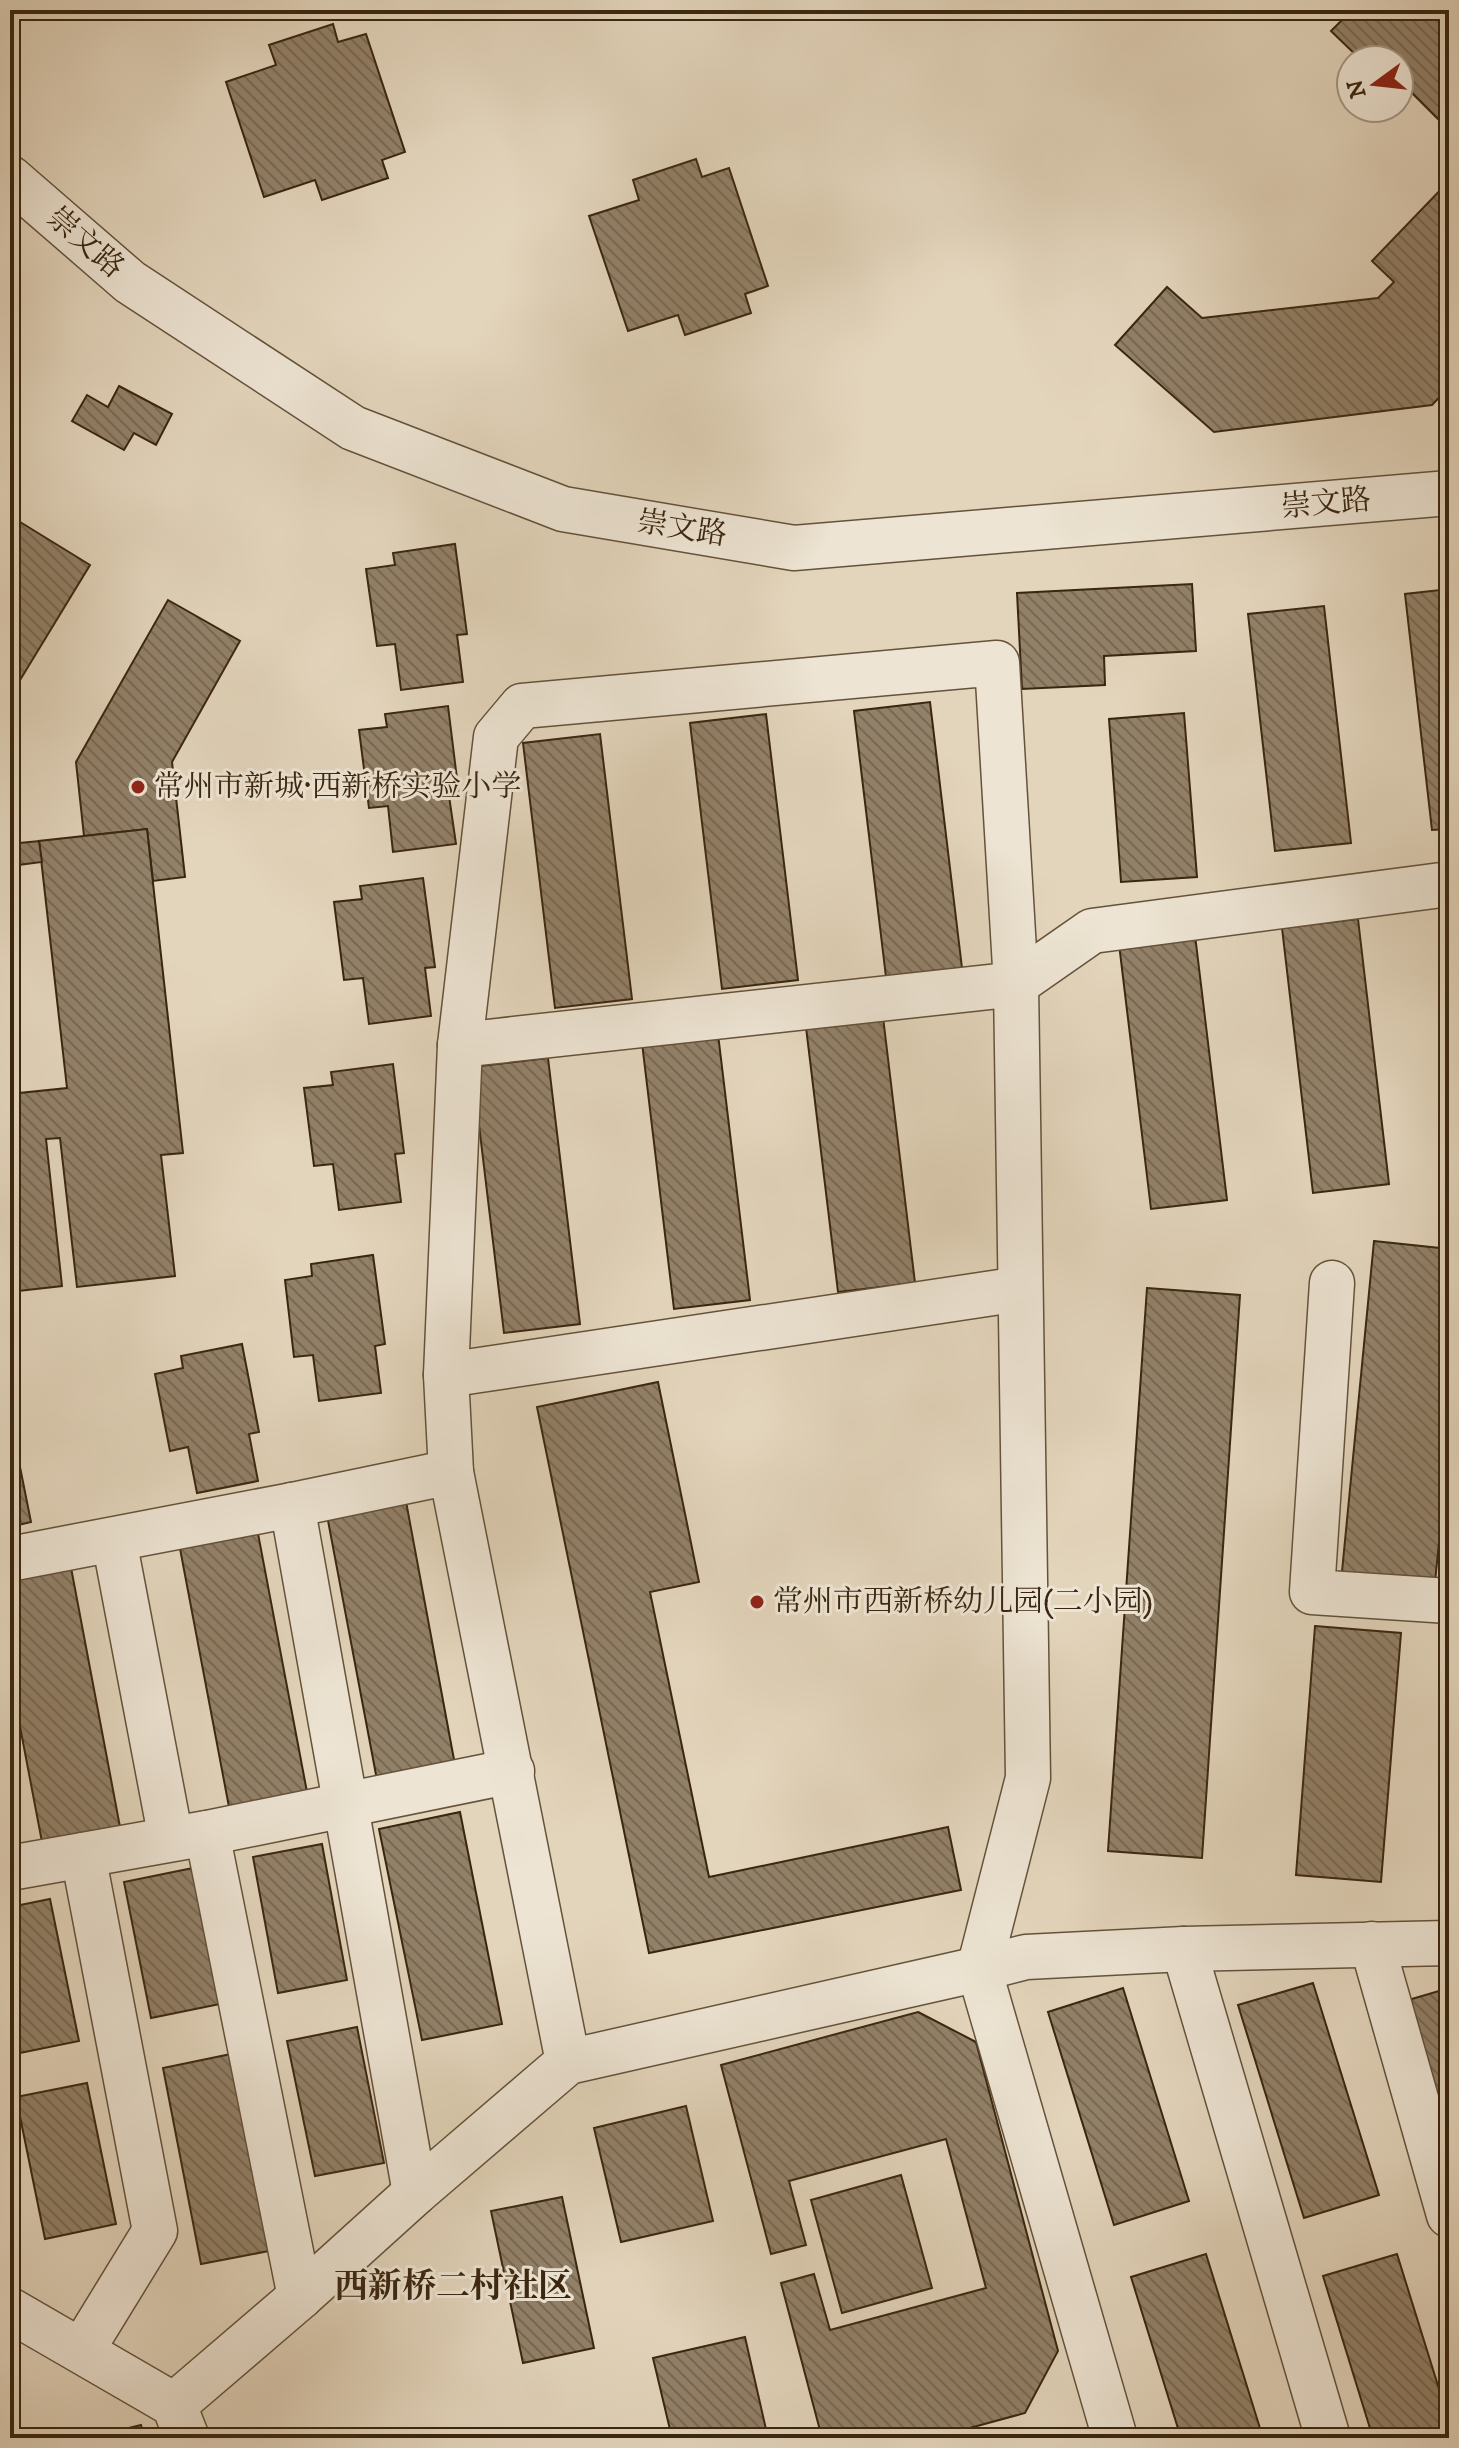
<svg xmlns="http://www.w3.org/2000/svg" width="1459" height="2448" font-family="'IM FELL DW Pica','Noto Serif SC',serif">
<defs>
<pattern id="building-back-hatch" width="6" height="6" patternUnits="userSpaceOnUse" patternTransform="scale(2)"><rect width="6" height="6" fill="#928169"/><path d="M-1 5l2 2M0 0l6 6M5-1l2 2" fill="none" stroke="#786955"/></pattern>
</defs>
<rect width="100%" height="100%" fill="#e3d5bc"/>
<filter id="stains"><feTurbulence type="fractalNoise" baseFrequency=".0025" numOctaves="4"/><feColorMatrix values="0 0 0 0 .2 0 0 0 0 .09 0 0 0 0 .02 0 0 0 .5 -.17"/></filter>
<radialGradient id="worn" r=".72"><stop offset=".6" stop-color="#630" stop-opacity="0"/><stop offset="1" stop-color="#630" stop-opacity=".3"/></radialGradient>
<g fill="url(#building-back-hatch)" stroke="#3a2610" stroke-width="2">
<path d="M1352 10H1449V130L1402 83 1399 86V60H1361L1331 31Z"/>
<path d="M333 24 338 42 366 34 405 152 382 160 388 178 322 200 315 180 264 197 226 82 276 65 269 45Z"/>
<path d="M696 159 702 177 729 168 768 286 745 294 751 313 685 335 678 315 628 331 589 216 639 200 633 180Z"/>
<path d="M1449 181V387L1432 405 1214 432 1115 345 1167 287 1202 318 1378 298 1394 282 1372 261Z"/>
<path d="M119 386 172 414 156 445 134 433 124 450 72 421 87 395 108 407Z"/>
<path d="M12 517 90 565 14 690 10 688V521Z"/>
<path d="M455 544 467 634 457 635 463 682 401 690 395 644 377 646 366 569 395 565 393 553Z"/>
<path d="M1192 584 1196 651 1104 656 1105 685 1022 689 1017 593Z"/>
<path d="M1449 589V829L1432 830 1405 594Z"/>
<path d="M168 600 240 641 172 762 185 877 153 881 147 829 84 836 76 762Z"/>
<path d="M1324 606 1351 843 1275 851 1248 614Z"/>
<path d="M930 702 962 968 886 977 854 711Z"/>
<path d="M448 706 459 795 449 796 456 844 393 852 388 806 369 808 359 730 387 727 385 714Z"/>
<path d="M1184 713 1197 877 1121 882 1109 719Z"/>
<path d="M766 714 798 980 722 989 690 723Z"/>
<path d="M600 734 632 999 555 1008 523 743Z"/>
<path d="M147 829 183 1153 161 1155 175 1276 77 1287 60 1138 46 1139 62 1286 10 1292V1094L67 1088 39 841Z"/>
<path d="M39 841 42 862 10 866V844Z"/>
<path d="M423 878 435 967 425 968 431 1016 369 1024 363 978 344 980 334 902 362 899 360 886Z"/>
<path d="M1449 912V985L1440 913Z"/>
<path d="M1358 919 1389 1184 1313 1193 1282 928Z"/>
<path d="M1195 935 1227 1200 1151 1209 1119 944Z"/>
<path d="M883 1017 915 1283 838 1292 806 1027Z"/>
<path d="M718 1034 750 1300 674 1309 642 1043Z"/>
<path d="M548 1058 580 1324 504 1333 472 1067Z"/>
<path d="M393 1064 404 1153 395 1154 401 1202 339 1210 333 1164 314 1166 304 1088 333 1085 331 1072Z"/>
<path d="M1374 1241 1449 1249V1444L1434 1592 1341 1582Z"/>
<path d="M373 1255 385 1344 375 1346 381 1393 319 1401 313 1355 294 1357 285 1280 312 1276 311 1264Z"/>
<path d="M1147 1288 1240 1295 1202 1858 1108 1851Z"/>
<path d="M242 1344 259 1432 249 1434 258 1481 197 1493 188 1447 170 1451 155 1374 183 1368 181 1356Z"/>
<path d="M658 1382 699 1582 650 1592 709 1877 948 1827 961 1890 649 1953 537 1407Z"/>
<path d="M10 1417 31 1522 10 1527Z"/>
<path d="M405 1496 455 1765 377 1780 326 1510Z"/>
<path d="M256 1523 307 1792 229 1807 178 1538Z"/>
<path d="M69 1557 120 1827 42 1842 10 1674V1569Z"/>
<path d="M1315 1626 1401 1633 1381 1882 1296 1875Z"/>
<path d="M460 1812 502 2024 422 2040 379 1829Z"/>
<path d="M322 1844 347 1980 278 1993 253 1857Z"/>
<path d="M193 1868 220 2004 151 2018 124 1882Z"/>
<path d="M50 1899 79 2041 10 2055V1907Z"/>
<path d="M1313 1983 1379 2195 1304 2218 1238 2005Z"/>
<path d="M1123 1988 1189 2201 1114 2225 1048 2012Z"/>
<path d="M1449 1988V2143L1405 2001Z"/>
<path d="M918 2012 976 2042 1058 2351 1025 2413 933 2438H822L781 2283 814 2274 830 2330 986 2288 946 2139 789 2181 806 2245 771 2254 721 2065Z"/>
<path d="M357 2027 384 2163 315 2176 287 2041Z"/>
<path d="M231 2054 269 2251 201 2264 163 2068Z"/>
<path d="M87 2083 116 2224 45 2239 16 2097Z"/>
<path d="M686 2106 713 2221 621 2242 594 2128Z"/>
<path d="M901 2175 932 2288 842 2313 811 2200Z"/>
<path d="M562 2197 594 2348 523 2363 491 2211Z"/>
<path d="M1206 2254 1263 2438H1181L1131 2277Z"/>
<path d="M1397 2254 1449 2421V2438H1373L1323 2276Z"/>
<path d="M745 2337 768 2438H672L653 2358Z"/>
<path d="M141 2425 144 2438H88Z"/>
</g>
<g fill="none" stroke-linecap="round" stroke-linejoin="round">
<defs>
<g id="minor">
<path d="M10 178 130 282 353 428 563 509 794 548 1449 493"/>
<path d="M460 1045 1016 984 1092 931 1449 884"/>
<path d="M1332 1283 1312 1592 1449 1601"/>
<path d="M446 1375 1020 1289"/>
<path d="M292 1505 415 2193"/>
<path d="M114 1540 171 1839"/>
<path d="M10 1559 292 1505 451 1472"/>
<path d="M207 1833 300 2297"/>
<path d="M10 1868 207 1833 512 1771"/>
<path d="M1372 1944 1449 2215"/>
<path d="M1184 1949 1328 2438"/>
<path d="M568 2062 451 1472 446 1375 460 1045 496 737 522 706 997 663 1016 984 1028 1778 979 1969 1115 2438"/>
<path d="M10 2310 174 2405 187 2438"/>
<path d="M82 2350 155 2231 83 1855"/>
<path d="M174 2405 300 2297 415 2193 568 2062 979 1969 1026 1957 1184 1949 1449 1943"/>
</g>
</defs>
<use href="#minor" stroke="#64523b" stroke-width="47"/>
<use href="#minor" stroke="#ede4d3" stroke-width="44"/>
</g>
<g fill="#8f2418" stroke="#ede4d3" stroke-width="3">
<circle cx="138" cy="787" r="8"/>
<circle cx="757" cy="1602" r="8"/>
</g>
<g text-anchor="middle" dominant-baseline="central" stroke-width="6" stroke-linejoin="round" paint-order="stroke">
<g font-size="30" fill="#3a2610" stroke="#ede4d3">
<text transform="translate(85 243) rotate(41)">崇文路</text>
<text transform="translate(1326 504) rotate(-5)">崇文路</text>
<text transform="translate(682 529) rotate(9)">崇文路</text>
</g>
<g font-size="30" fill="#3a2610" stroke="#ede4d3" text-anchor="start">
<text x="154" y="787">常州市新城·西新桥实验小学</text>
<text x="773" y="1602">常州市西新桥幼儿园(二小园)</text>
</g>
<g font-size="34" font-weight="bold" fill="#3a2610" stroke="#ede4d3">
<text x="453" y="2287">西新桥二村社区</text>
</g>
</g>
<rect width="1459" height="2448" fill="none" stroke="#e3d5bc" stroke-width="40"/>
<rect x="12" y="12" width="1435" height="2424" fill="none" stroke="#3a2610" stroke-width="4"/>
<rect x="20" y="20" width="1419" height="2408" fill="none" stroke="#3a2610" stroke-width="2"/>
<g transform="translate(1375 84) rotate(255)"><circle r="38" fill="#ede4d3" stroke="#a59885" stroke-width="2"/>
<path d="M0-6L14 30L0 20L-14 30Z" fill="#8f2418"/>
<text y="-12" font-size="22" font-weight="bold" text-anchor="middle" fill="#3a2610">N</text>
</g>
<rect width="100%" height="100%" filter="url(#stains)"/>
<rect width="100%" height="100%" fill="url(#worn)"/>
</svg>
